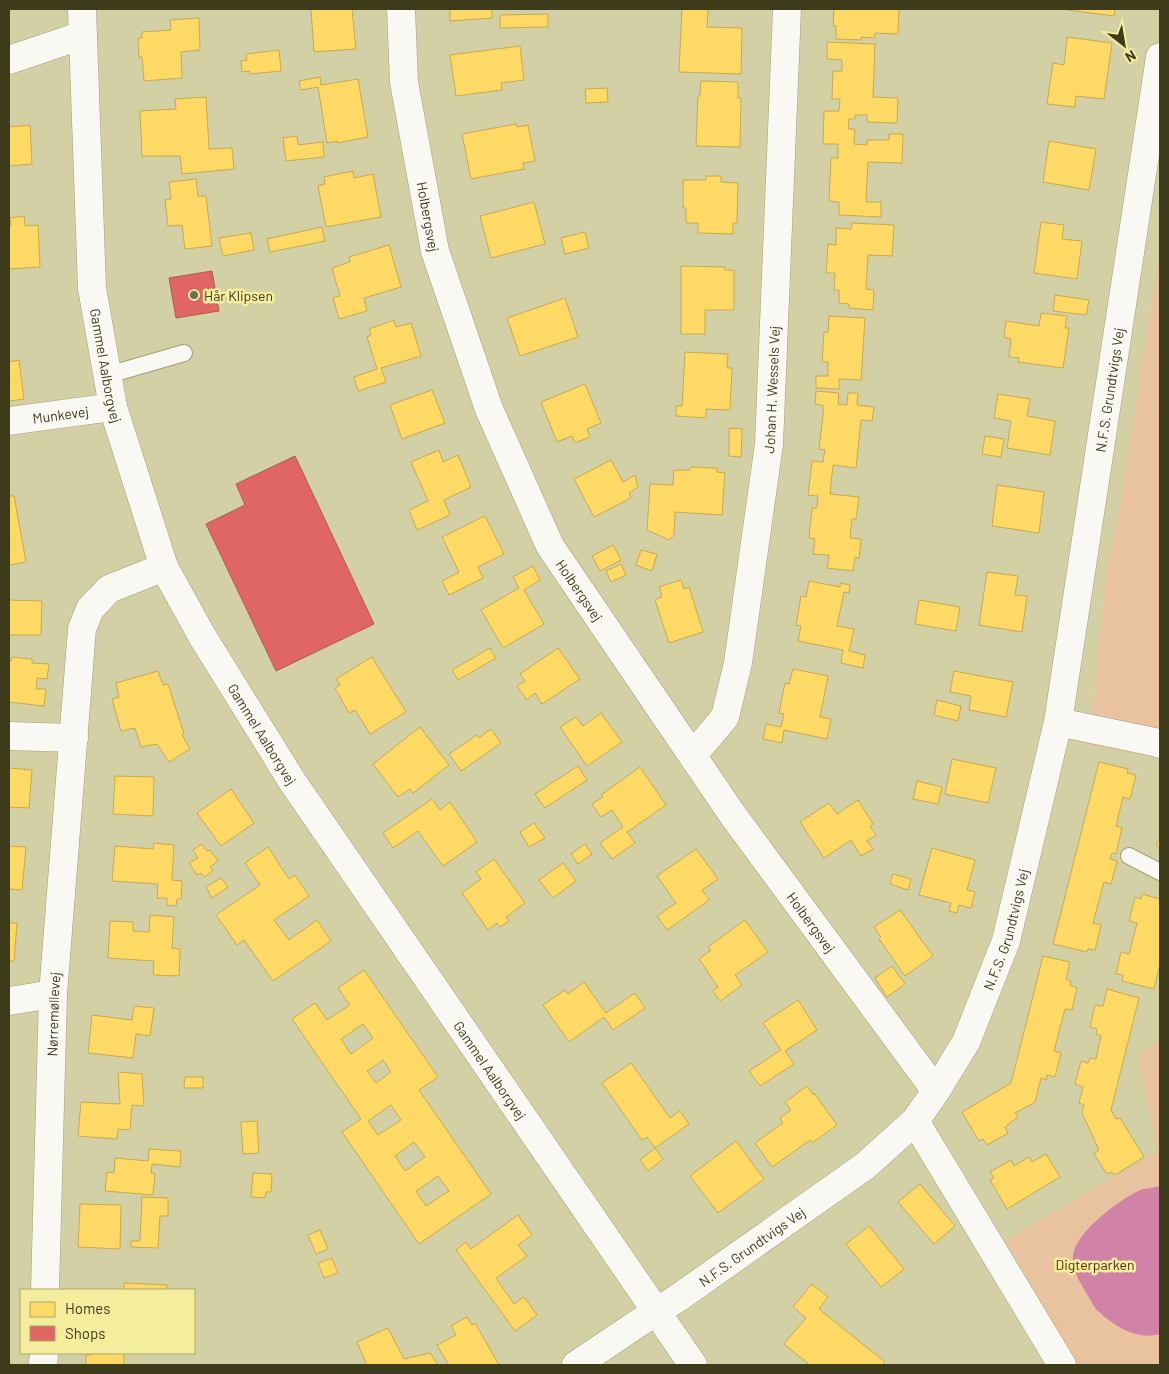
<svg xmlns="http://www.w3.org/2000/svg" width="1169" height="1374" font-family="Barlow,sans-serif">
<rect width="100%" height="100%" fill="#d4d0a6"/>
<g fill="#e9c2a0">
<path d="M1160 250V761L1158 758 1090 745 1105 580 1121 500Z"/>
<path d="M1160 1039V1365H1077L1006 1240 1157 1152 1139 1056Z"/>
</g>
<path fill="#d082a7" d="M1160 1186V1334C1137 1341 1112 1325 1096 1309 1091 1303 1088 1295 1084 1289 1078 1279 1072 1268 1073 1257 1074 1233 1118 1201 1138 1191 1144 1188 1153 1188 1160 1186Z"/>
<g fill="#ffd966" stroke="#c5aa4f" fill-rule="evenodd">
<path d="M311 9H352L356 49 314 52Z"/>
<path d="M450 9H492V18L450 21Z"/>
<path d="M682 9H708L707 27 742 28 741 74 679 72Z"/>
<path d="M834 9H899L898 34 875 33 874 38 861 37V40L836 39V26H833Z"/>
<path d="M1068 9H1115L1114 16 1068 10Z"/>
<path d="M548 14V27L500 28V15Z"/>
<path d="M199 18 200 50 181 52 182 78 144 81 142 57H139L138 38H142V32L171 30 170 20Z"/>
<path d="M1067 37 1112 43 1104 99 1076 96 1075 107 1047 104 1053 63 1064 65Z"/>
<path d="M827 42 875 44 873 97 898 98 897 123 867 122V115H855V119H849L848 129H855L854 144 867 145V140H889V134H903L902 163 868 162 866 202H881V217L839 215V202L829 201 831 158H838V144H823L824 111H839L840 99H832L833 71H842V60L827 59Z"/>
<path d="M520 46 524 80 501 83 502 90 456 96 450 55Z"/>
<path d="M279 50 281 71 250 74V71L242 72 241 61 247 60 246 54Z"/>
<path d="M320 77 321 85 358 79 368 137 337 143V141L327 143 318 87 301 90 299 81Z"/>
<path d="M701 81 738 82V98H741L740 147 696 146 698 96H700Z"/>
<path d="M607 88 608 102 586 103 585 89Z"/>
<path d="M206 97 209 149 232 148 234 169 182 174 180 156H142L140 111 176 109 175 99Z"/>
<path d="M516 124 517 127 528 125 535 161 523 163 524 169 471 179 462 134Z"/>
<path d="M30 125 32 164 9 166V127Z"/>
<path d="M297 136 298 145 323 142 324 157 286 161 283 138Z"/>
<path d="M1049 141 1096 149 1089 190 1043 182Z"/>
<path d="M353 171 354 178 373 174 381 217 326 227 318 186 325 184 324 177Z"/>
<path d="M706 176H721V182L738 183 737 223H733V234L698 233V223H686V208H683V180H706Z"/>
<path d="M196 179 198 196H206L212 246 185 249 182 225 168 226 165 200 171 199 169 182Z"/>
<path d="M534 202 545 244 491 258 480 216Z"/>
<path d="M24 216 25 226 38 225 40 267 9 269V226H11L10 218Z"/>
<path d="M1041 222 1064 225 1062 239 1082 241 1077 279 1034 273Z"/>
<path d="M852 223 894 225 892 256 868 255 866 289 874 290 873 310 849 308V304L839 303V290H834L835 273H826L828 244 836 245V228L851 229Z"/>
<path d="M322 227 325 241 270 252 267 239Z"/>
<path d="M585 232 589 248 565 254 561 238Z"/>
<path d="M251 233 254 250 223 256 219 238Z"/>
<path d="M389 245 401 287 364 298 367 311 339 319 333 298 340 296 332 268 350 262 349 257Z"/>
<path d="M681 266 725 267V270H734V310H705V334H681Z"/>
<path d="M1055 295 1089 300 1086 315 1053 311Z"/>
<path d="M565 298 578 337 520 356 507 318Z"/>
<path d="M1041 313 1067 316 1065 328H1069L1063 368 1018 362 1019 358 1009 357 1011 339 1004 337 1006 321 1039 326Z"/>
<path d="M829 316 865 318 861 380 839 379V389L816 388V376H828V362H822L824 332H828Z"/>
<path d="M394 320 396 327 411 323 421 356 381 368 386 382 358 391 354 377 377 369 367 337 371 335 369 329Z"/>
<path d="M685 352 728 354 727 368H732L730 410 706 409V418L676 416V406H682Z"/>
<path d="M19 360 24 399 9 401V362Z"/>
<path d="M585 384 601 423 587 429 590 437 575 443 572 436 557 442 541 402Z"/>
<path d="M432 390 445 423 402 439 390 405Z"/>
<path d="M816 391 839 393 838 404 847 405 848 393H858L857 405 874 407 872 421 861 420 856 468 833 465 830 494 859 497 856 519H852L850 538 861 539 859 558 855 557 853 571 827 568 829 555 813 554 815 539 809 538 812 508H817L818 496 808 495 812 461 823 462 825 450 819 449 824 406 815 404Z"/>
<path d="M998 394 1030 399 1027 416 1055 421 1050 455 1007 448 1011 421 994 418Z"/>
<path d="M729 428 742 429 741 457 729 456Z"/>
<path d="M985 436 1004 439 1001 457 982 454Z"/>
<path d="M439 450 443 462 458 455 471 487 444 500 450 515 417 530 409 510 428 501 411 462Z"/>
<path d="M611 460 623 482 635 475 638 487 629 493 631 498 594 517 574 479Z"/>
<path d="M690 467 717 468V472L725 473 722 515 675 512 674 535 669 540 647 530 650 484 673 485 674 470H690Z"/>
<path d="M997 485 1044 492 1039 533 992 526Z"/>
<path d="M9 496H14L26 562 9 565Z"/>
<path d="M485 516 504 554 478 567 483 578 449 595 442 581 459 572 442 537Z"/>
<path d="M613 545 621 560 600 571 592 556Z"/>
<path d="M641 550 657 554 652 571 636 565Z"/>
<path d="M621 564 626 575 611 582 606 571Z"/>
<path d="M533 566 540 580 524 590 544 624 503 648 481 610 519 588 513 577Z"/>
<path d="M987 572 1018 576 1015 595 1027 596 1022 632 979 625Z"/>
<path d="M681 580 684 589 689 587 703 632 669 643 655 600 662 597 659 587Z"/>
<path d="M809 581 840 587V583L850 585 849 593 844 592 837 626 854 629 849 651 865 655 863 668 841 663 843 650 798 641 801 626 796 625 801 596 806 597Z"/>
<path d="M9 600 42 601 41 635H9Z"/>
<path d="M919 600 960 607 956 631 915 624Z"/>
<path d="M490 648 496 658 458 680 452 670Z"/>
<path d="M558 648 580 679 542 704 535 693 527 700 517 686 525 681 520 674Z"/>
<path d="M12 657 32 659V663L49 664 47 679 37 678 36 689H46L44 706 9 702V661H11Z"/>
<path d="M372 657 406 712 370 734 355 710 349 713 335 688 340 685 336 679Z"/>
<path d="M793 669 828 676 820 717 831 719 827 739 784 730 782 743 763 739 766 724 781 727 784 714 779 713 785 683 789 684Z"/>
<path d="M158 671 163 685 168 684 184 734 182 735 190 749 169 762 157 744 141 747 135 728 121 731 112 699 119 697 116 683Z"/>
<path d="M954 671 1013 682 1006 717 969 710 971 696 950 692Z"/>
<path d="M937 700 961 706 958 721 934 715Z"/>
<path d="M601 713 622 742 587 766 560 727 576 717 583 726Z"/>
<path d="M420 727 449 765 413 793 410 789 398 797 373 764Z"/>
<path d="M491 729 501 743 461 771 449 754 477 735 479 738Z"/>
<path d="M952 759 996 768 988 803 945 794Z"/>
<path d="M1099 762 1128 769 1127 773 1136 775 1130 799 1123 797 1116 826 1122 828 1116 854 1112 853 1110 859 1117 861 1111 884 1104 882 1093 923 1101 925 1095 950 1088 949 1087 952 1053 944Z"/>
<path d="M578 766 587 780 545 808 535 794Z"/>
<path d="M640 767 666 805 627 832 635 843 612 859 600 843 623 827 612 810 601 817 592 804 603 797 601 795Z"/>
<path d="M9 768 32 770 29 808 9 807Z"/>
<path d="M115 776 154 777 153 816 113 814Z"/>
<path d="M917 781 942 787 938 804 913 799Z"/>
<path d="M231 789 254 823 221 846 197 813Z"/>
<path d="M432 799 440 810 450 802 477 842 443 866 418 831 393 848 383 833Z"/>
<path d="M858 800 873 824 870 826 876 835 867 841 873 849 861 856 851 840 824 858 800 822 829 803 837 814Z"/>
<path d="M534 823 545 838 529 847 520 832Z"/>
<path d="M1160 839V849L1156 843Z"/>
<path d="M154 843 174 845 172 880 182 881 181 899H177L176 906 167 905V898H157L158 884 112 881 115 846 153 849Z"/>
<path d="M202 844 207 851 210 850 218 861 210 867 213 871 204 877 201 873 197 875 189 863 198 858 193 850Z"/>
<path d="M585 844 592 854 578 864 571 854Z"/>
<path d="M9 846 26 847 22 890 9 889Z"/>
<path d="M268 847 289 879 295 875 309 896 274 920 289 940 317 920 331 941 273 981 244 940 237 945 216 915 260 885 245 863Z"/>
<path d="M932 848 975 860 967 890 975 892 971 908 959 905 957 913 949 911 951 903 919 895Z"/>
<path d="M696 849 718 879 702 890 709 900 667 930 657 916 676 903 657 876Z"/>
<path d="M494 859 525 903 506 917 509 921 500 927 497 923 488 930 462 893 481 879 476 872Z"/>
<path d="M563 863 576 881 553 898 539 880Z"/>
<path d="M893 874 911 879 908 890 890 884Z"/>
<path d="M221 878 228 887 212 898 206 887Z"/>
<path d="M1142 894 1160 899V964L1154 989 1122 981 1123 975 1116 974 1121 952 1129 954 1137 923 1129 921 1135 897 1141 899Z"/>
<path d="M900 910 933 956 905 976 879 939 881 937 874 927Z"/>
<path d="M150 915 174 917 172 948 180 949 179 976 153 975 154 961 108 958 110 921 133 922V931L149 932Z"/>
<path d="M745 920 768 952 735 975 742 985 720 1001 713 991 718 987 699 959 711 950 708 947Z"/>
<path d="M9 923H17L14 961H9Z"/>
<path d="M1043 956 1070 962 1066 979 1071 981 1070 985 1077 988 1072 1010 1065 1009 1054 1051 1061 1053 1055 1077 1047 1075 1046 1080 1041 1078 1035 1102 1015 1113 1018 1117 1005 1127 1008 1133 987 1145 983 1139 979 1141 962 1112 1011 1083Z"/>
<path d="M892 966 905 984 887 997 875 978Z"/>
<path d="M364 970 438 1077 419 1090 491 1194 419 1244 342 1132 361 1119 292 1019 315 1003 327 1020 350 1005 338 988ZM363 1024 373 1038 351 1054 341 1039ZM383 1060 391 1072 376 1083 367 1071ZM391 1105 401 1120 378 1135 368 1121ZM414 1142 425 1157 405 1171 395 1156ZM438 1176 449 1191 426 1206 416 1191Z"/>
<path d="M584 982 606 1013 635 993 645 1008 613 1030 604 1017 569 1042 543 1005 565 990 568 994Z"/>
<path d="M1107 989 1139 998 1111 1110 1116 1119 1120 1118 1144 1157 1115 1175 1112 1172 1107 1174 1094 1154 1099 1150 1082 1113 1084 1105 1079 1103 1083 1087 1075 1084 1081 1061 1088 1063 1090 1058 1096 1059 1101 1036 1096 1034 1097 1029 1090 1027 1095 1005 1103 1006Z"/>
<path d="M798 1000 817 1030 785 1051 794 1064 760 1086 749 1071 781 1050 763 1023Z"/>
<path d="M134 1006 154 1008 150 1036 136 1034 133 1058 88 1053 92 1015 132 1020Z"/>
<path d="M631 1063 670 1118 680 1111 689 1124 655 1148 647 1137 642 1140 602 1083Z"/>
<path d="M118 1072 142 1074 144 1106 132 1105 130 1130 118 1129 117 1139 78 1136 81 1102 120 1104Z"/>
<path d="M185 1077H203V1088H184Z"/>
<path d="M807 1086 813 1095 814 1093 837 1125 812 1143 810 1140 772 1167 755 1143 783 1123 780 1118 791 1110 785 1102Z"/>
<path d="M257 1121 259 1153 243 1154 241 1122Z"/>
<path d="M736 1141 764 1179 718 1213 690 1176Z"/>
<path d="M655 1148 663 1159 648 1171 640 1160Z"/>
<path d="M149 1149 181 1151 180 1167 152 1164 151 1173 155 1174 153 1195 105 1191 107 1172 114 1173 115 1158 148 1161Z"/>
<path d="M1046 1154 1060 1177 1007 1209 990 1180 994 1178 990 1172 1011 1160 1014 1166 1029 1157 1032 1162Z"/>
<path d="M253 1173 272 1174 271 1192H266L265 1198 251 1197Z"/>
<path d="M920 1184 955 1226 934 1244 898 1202Z"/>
<path d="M142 1197 168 1198V1216H160L158 1248 131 1247V1241H140Z"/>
<path d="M80 1204 121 1205 120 1249 78 1247Z"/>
<path d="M518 1215 532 1235 518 1245 527 1256 496 1278 514 1304 524 1297 537 1315 515 1331 456 1250 466 1242 471 1249Z"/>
<path d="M869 1226 904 1269 881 1287 846 1244Z"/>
<path d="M320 1230 328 1249 316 1254 308 1235Z"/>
<path d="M332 1258 338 1273 324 1278 318 1263Z"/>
<path d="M124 1283 167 1285 166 1290H124Z"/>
<path d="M812 1284 828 1297 819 1309 885 1362 882 1365H810L784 1344 806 1318 793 1307Z"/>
<path d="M467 1317 472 1325 475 1323 499 1365H449L437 1345 456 1335 451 1326Z"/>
<path d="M388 1328 404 1359 430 1353 438 1365H367L357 1342Z"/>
<path d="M91 1353H124V1365H86V1355H91Z"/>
</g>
<g fill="#e06666" stroke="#af594f">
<path d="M212 271 219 311 176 318 169 278Z"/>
<path d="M295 456 374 624 276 671 206 524 245 505 236 484Z"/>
</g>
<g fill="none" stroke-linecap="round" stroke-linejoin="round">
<defs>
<g id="lane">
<path d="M108 375 184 353"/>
<path d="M1129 856 1160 872"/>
</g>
<g id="street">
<path id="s1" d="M401 9 404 82 435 251 489 409 550 546 732 814 936 1091"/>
<path d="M9 60 83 35"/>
<path id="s2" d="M9 421 113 407"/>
<path d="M1058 722 1159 743 1160 744"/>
<path d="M9 736 74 738"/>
<path id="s3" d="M693 755 725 717 738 663 769 444 787 9"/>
<path d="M9 1001 53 994"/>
<path d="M915 1121 1062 1365"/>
<path id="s4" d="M576 1365 637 1324 678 1298 865 1166 915 1121 936 1091 966 1042 1006 941 1058 722 1160 57"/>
</g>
<g id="secondary">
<path id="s5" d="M82 9 92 288 113 407 164 567 202 636 292 781 693 1365"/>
<path id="s6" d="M45 1290 53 994 82 629 90 609 109 589 164 567"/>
<path d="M43 1365 44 1353"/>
</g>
</defs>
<use href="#lane" stroke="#a29e7d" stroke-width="18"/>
<use href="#street" stroke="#a29e7d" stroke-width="29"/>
<use href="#secondary" stroke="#a29e7d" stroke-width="29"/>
<use href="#lane" stroke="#f9f8f2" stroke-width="16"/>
<use href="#street" stroke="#f9f8f2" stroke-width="28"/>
<use href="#secondary" stroke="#f9f8f2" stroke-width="28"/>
</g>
<circle fill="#726f4b" stroke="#f5ed9e" stroke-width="2" cx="194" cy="295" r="5"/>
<g text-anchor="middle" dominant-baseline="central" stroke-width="5" stroke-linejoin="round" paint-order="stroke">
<g font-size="14" fill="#3e3b1a" stroke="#f5ed9e">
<text stroke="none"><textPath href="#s1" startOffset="210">Holbergsvej</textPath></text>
<text stroke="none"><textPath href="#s5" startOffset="358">Gammel Aalborgvej</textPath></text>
<text stroke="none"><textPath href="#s4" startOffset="1182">N.F.S. Grundtvigs Vej</textPath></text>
<text stroke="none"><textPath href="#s3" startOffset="381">Johan H. Wessels Vej</textPath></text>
<text stroke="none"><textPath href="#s2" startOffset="52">Munkevej</textPath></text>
<text stroke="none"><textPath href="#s1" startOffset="615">Holbergsvej</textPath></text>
<text stroke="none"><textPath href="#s5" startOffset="762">Gammel Aalborgvej</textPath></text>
<text stroke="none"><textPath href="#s1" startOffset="1020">Holbergsvej</textPath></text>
<text stroke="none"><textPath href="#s4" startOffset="632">N.F.S. Grundtvigs Vej</textPath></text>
<text stroke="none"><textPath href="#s6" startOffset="276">Nørremøllevej</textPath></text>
<text stroke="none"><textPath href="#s5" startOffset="1168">Gammel Aalborgvej</textPath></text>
<text stroke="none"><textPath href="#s4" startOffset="212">N.F.S. Grundtvigs Vej</textPath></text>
</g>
<g font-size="14" fill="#3e3b1a" stroke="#f5ed9e" text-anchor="start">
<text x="204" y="295">Hår Klipsen</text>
</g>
<g font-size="14" fill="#552712" stroke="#f5ed9e">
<text x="1095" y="1264">Digterparken</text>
</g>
</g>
<rect width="1169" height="1374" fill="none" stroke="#3e3b1a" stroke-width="20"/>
<rect x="20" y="1289" width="175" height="65" fill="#f5ed9e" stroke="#aca669"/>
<rect x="30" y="1302" width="25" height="15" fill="#ffd966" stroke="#aca669"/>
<text x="65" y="1314" font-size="15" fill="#3e3b1a">Homes</text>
<rect x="30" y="1326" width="25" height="15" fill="#e06666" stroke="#aca669"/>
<text x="65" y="1339" font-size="15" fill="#3e3b1a">Shops</text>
<g transform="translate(1124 45) rotate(149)" stroke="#f5ed9e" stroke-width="4" paint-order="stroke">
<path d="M0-4L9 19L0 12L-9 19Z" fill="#3e3b1a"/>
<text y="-8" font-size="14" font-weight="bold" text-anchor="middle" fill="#3e3b1a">N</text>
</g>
</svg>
